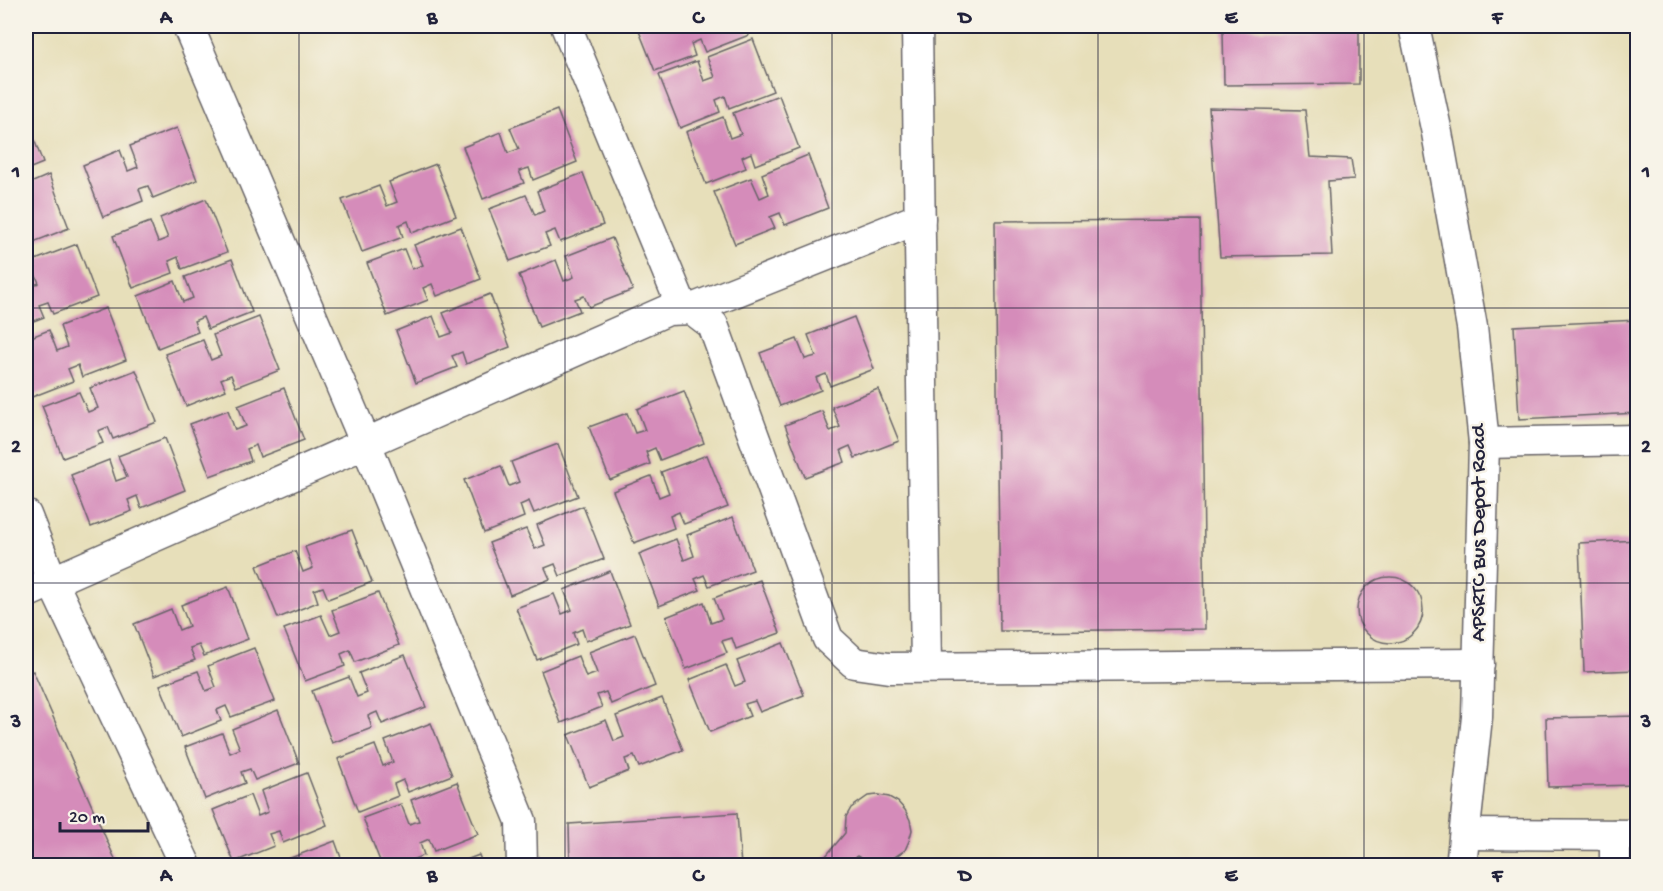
<svg xmlns="http://www.w3.org/2000/svg" width="1663" height="891" font-family="'Gochi Hand',sans-serif">
<rect width="100%" height="100%" fill="#f7f3e8"/>
<filter id="ink" filterUnits="userSpaceOnUse"><feTurbulence type="fractalNoise" baseFrequency=".0167" numOctaves="2"/><feDisplacementMap in="SourceGraphic" scale="12" xChannelSelector="R" yChannelSelector="G"/><feConvolveMatrix kernelMatrix="1 2 1 2 8 2 1 2 1" color-interpolation-filters="sRGB"/></filter>
<filter id="wash" filterUnits="userSpaceOnUse"><feTurbulence type="fractalNoise" baseFrequency=".008" numOctaves="4" result="noise"/><feDisplacementMap in="SourceGraphic" scale="24" xChannelSelector="R" yChannelSelector="G"/><feGaussianBlur stdDeviation="1.35" result="paint"/><feColorMatrix in="noise" values="0 0 0 0 0 0 0 0 0 0 0 0 0 0 0 0 0 1.4 0 .05"/><feComposite in="paint" operator="in"/></filter>
<g filter="url(#wash)">
<rect width="100%" height="100%" fill="#e7dfba"/>
<g id="blocks">
<g fill="#d58cba">
<path d="M637 26H745L749 35 705 52 700 40 691 44 695 56 655 71Z"/>
<path d="M1359 28V84L1224 85 1223 30Z"/>
<path d="M753 39 773 91 729 108 725 96 716 100 720 112 680 128 659 75 697 61 704 81 715 77 707 57Z"/>
<path d="M779 95 799 148 755 165 751 153 742 157 746 168 706 184 686 132 723 117 730 138 741 134 733 113Z"/>
<path d="M1209 108 1305 110 1310 157 1351 159 1354 179 1328 181 1332 255 1220 257Z"/>
<path d="M557 110 577 162 533 180 529 168 519 171 524 183 483 199 463 147 501 132 508 153 519 149 510 128Z"/>
<path d="M26 118 43 163 26 170Z"/>
<path d="M177 128 197 180 153 198 148 186 139 189 143 201 103 217 83 165 120 150 128 171 138 167 130 146Z"/>
<path d="M808 155 828 208 785 225 780 213 770 217 775 228 735 244 714 192 751 178 760 198 769 194 762 174Z"/>
<path d="M436 164 456 216 412 233 408 221 399 225 403 237 362 252 342 200 379 186 387 206 397 202 389 182Z"/>
<path d="M583 173 603 225 560 242 555 230 545 234 550 246 510 261 489 209 526 195 535 215 544 211 537 191Z"/>
<path d="M49 175 69 228 26 245V185Z"/>
<path d="M206 199 227 252 182 269 178 257 169 261 173 273 133 288 113 236 150 222 158 242 168 238 160 218Z"/>
<path d="M1200 220 1205 629 1000 631 995 221Z"/>
<path d="M461 227 481 279 437 296 432 284 423 288 428 300 387 316 367 263 404 249 412 269 423 265 414 245Z"/>
<path d="M612 238 633 290 589 307 584 296 575 299 580 311 539 327 519 275 556 260 564 281 574 277 566 256Z"/>
<path d="M77 244 97 297 53 314 48 302 39 305 44 317 26 324V281L28 287 39 283 30 262Z"/>
<path d="M232 259 252 312 208 329 203 317 194 321 198 332 158 348 138 296 175 281 183 302 193 298 185 277Z"/>
<path d="M490 294 510 347 466 364 462 352 452 356 457 367 416 383 396 331 433 316 441 337 452 333 443 313Z"/>
<path d="M106 308 126 360 82 377 78 365 68 369 73 381 32 397 26 380V339L49 330 57 351 67 347 60 326Z"/>
<path d="M259 317 280 370 236 387 231 375 221 379 226 390 186 406 165 354 203 340 211 360 221 356 213 335Z"/>
<path d="M854 317 874 369 830 386 826 374 816 378 821 390 780 406 760 353 797 339 805 359 816 356 808 335Z"/>
<path d="M1638 320V413L1519 419 1514 326Z"/>
<path d="M136 370 157 422 113 439 108 427 98 431 103 443 63 458 42 406 79 392 88 412 98 408 90 388Z"/>
<path d="M284 388 304 440 260 457 256 445 247 449 251 461 210 476 190 424 228 410 235 430 246 426 238 406Z"/>
<path d="M878 389 899 441 855 458 850 446 841 450 845 462 805 477 785 425 822 411 830 431 840 427 832 407Z"/>
<path d="M684 391 704 443 660 460 655 448 646 452 650 464 610 480 589 427 627 413 635 433 645 430 637 409Z"/>
<path d="M165 438 185 490 141 508 137 496 128 500 132 511 91 527 71 475 109 460 116 481 127 477 118 456Z"/>
<path d="M558 444 578 496 534 513 529 501 520 505 524 517 484 533 464 480 501 466 509 486 519 482 511 462Z"/>
<path d="M707 455 728 507 684 524 679 512 670 516 674 528 634 543 613 491 651 476 659 497 669 493 661 472Z"/>
<path d="M583 506 604 559 560 576 555 564 545 568 550 579 510 595 489 543 526 529 535 549 545 545 537 525Z"/>
<path d="M733 517 753 570 709 586 704 575 695 579 700 590 659 606 639 554 676 539 684 560 694 556 687 535Z"/>
<path d="M352 530 372 582 328 599 323 587 314 590 318 602 278 618 257 566 295 551 303 572 313 568 305 547Z"/>
<path d="M1638 540V670L1584 672 1579 543Z"/>
<path d="M610 571 630 624 586 641 582 629 573 633 577 644 537 660 516 608 554 594 562 614 572 610 564 590Z"/>
<circle cx="1390" cy="610" r="33"/>
<path d="M760 580 780 633 736 649 732 638 722 641 727 653 686 669 666 617 704 602 711 623 722 619 714 598Z"/>
<path d="M228 587 248 639 204 656 199 645 190 648 195 660 154 676 134 624 171 609 179 630 189 626 181 605Z"/>
<path d="M378 593 399 645 355 662 350 650 341 654 345 666 305 681 284 629 321 615 330 635 340 631 332 610Z"/>
<path d="M635 634 655 686 611 704 606 692 597 695 602 707 561 723 541 671 578 656 586 677 597 673 589 652Z"/>
<path d="M783 643 804 695 760 712 755 701 745 704 750 716 710 732 689 680 726 665 735 686 745 682 737 661Z"/>
<path d="M254 648 275 701 231 717 226 706 217 710 221 721 181 737 160 685 198 671 206 691 216 687 208 666Z"/>
<path d="M405 655 426 707 382 724 377 712 368 716 372 728 332 743 312 691 349 677 357 697 367 693 359 673Z"/>
<path d="M33 671 118 866H26V674Z"/>
<path d="M662 698 683 750 639 767 634 756 625 759 629 771 589 787 568 735 606 720 614 741 624 737 616 716Z"/>
<path d="M278 710 299 763 255 780 250 769 241 772 245 783 205 799 185 747 222 733 230 753 240 749 232 729Z"/>
<path d="M1638 716V785L1548 787 1546 718Z"/>
<path d="M431 723 452 775 408 792 403 780 394 784 398 796 358 812 338 759 375 745 383 766 393 762 385 741Z"/>
<path d="M307 773 327 825 283 843 279 831 269 834 274 846 234 862 213 810 250 795 258 816 268 812 261 791Z"/>
<path d="M457 782 478 834 434 851 429 839 420 843 424 855 397 866H382L363 818 401 804 409 824 419 821 411 800Z"/>
<path d="M878 795 889 797 898 802 905 810 910 820 912 830 909 841 905 850 887 862 877 863 866 861 857 856 851 866H824L820 863 845 833 846 817 851 808 868 796Z"/>
<path d="M737 813 741 866H570L569 824Z"/>
<path d="M335 841 344 866H291L288 859Z"/>
<path d="M479 855 483 866H453V865Z"/>
</g>
</g>
</g>
<g filter="url(#ink)">
<use href="#blocks" fill-opacity="0" stroke="#676467" stroke-width="1.5"/>
<g fill="none" stroke-linecap="round" stroke-linejoin="round">
<defs>
<g id="minor">
<path d="M188 26 366 444 521 821 522 866"/>
<path d="M566 26 683 309"/>
<path d="M917 26 926 667"/>
<path d="M1414 26 1437 133 1472 327 1484 443 1477 717 1461 866"/>
<path d="M692 309 920 218"/>
<path d="M1484 443 1638 440"/>
<path d="M26 515 52 581 186 866"/>
<path d="M26 593 668 310 692 309 713 325 828 639 854 663 889 668 1479 664"/>
<path d="M1465 834 1638 835"/>
<path d="M1615 866V835"/>
</g>
</defs>
<use href="#minor" stroke="#676467" stroke-width="33"/>
<use href="#minor" stroke="#fff" stroke-width="30"/>
</g>
</g>
<path fill="none" stroke="#22223b" stroke-width="1.5" stroke-opacity="0.55" d="M299 26V866M565 26V866M832 26V866M1098 26V866M1364 26V866M26 308H1638M26 583H1638"/>
<g text-anchor="middle" dominant-baseline="central" stroke-width="5" stroke-linejoin="round" paint-order="stroke">
<g font-size="22" fill="#22223b" stroke="#f7f3e8">
<text transform="translate(1480 533) rotate(-90)">APSRTC Bus Depot Road</text>
</g>
</g>
<rect width="1663" height="891" fill="none" stroke="#f7f3e8" stroke-width="66"/>
<path d="M60 822v9h88v-9" fill="none" stroke="#22223b" stroke-width="3"/>
<text x="69" y="822" font-size="18" fill="#22223b" stroke="#f7f3e8" stroke-width="4.5" paint-order="stroke">20 m</text>
<rect x="33" y="33" width="1597" height="825" fill="none" stroke="#22223b" stroke-width="2"/>
<g font-size="20" text-anchor="middle" font-weight="bold" fill="#22223b">
<text x="166" y="23">A</text>
<text x="432" y="23">B</text>
<text x="698" y="23">C</text>
<text x="965" y="23">D</text>
<text x="1231" y="23">E</text>
<text x="1497" y="23">F</text>
<text x="16" y="177">1</text>
<text x="1646" y="177">1</text>
<text x="16" y="452">2</text>
<text x="1646" y="452">2</text>
<text x="16" y="727">3</text>
<text x="1646" y="727">3</text>
<text x="166" y="881">A</text>
<text x="432" y="881">B</text>
<text x="698" y="881">C</text>
<text x="965" y="881">D</text>
<text x="1231" y="881">E</text>
<text x="1497" y="881">F</text>
</g>
</svg>
